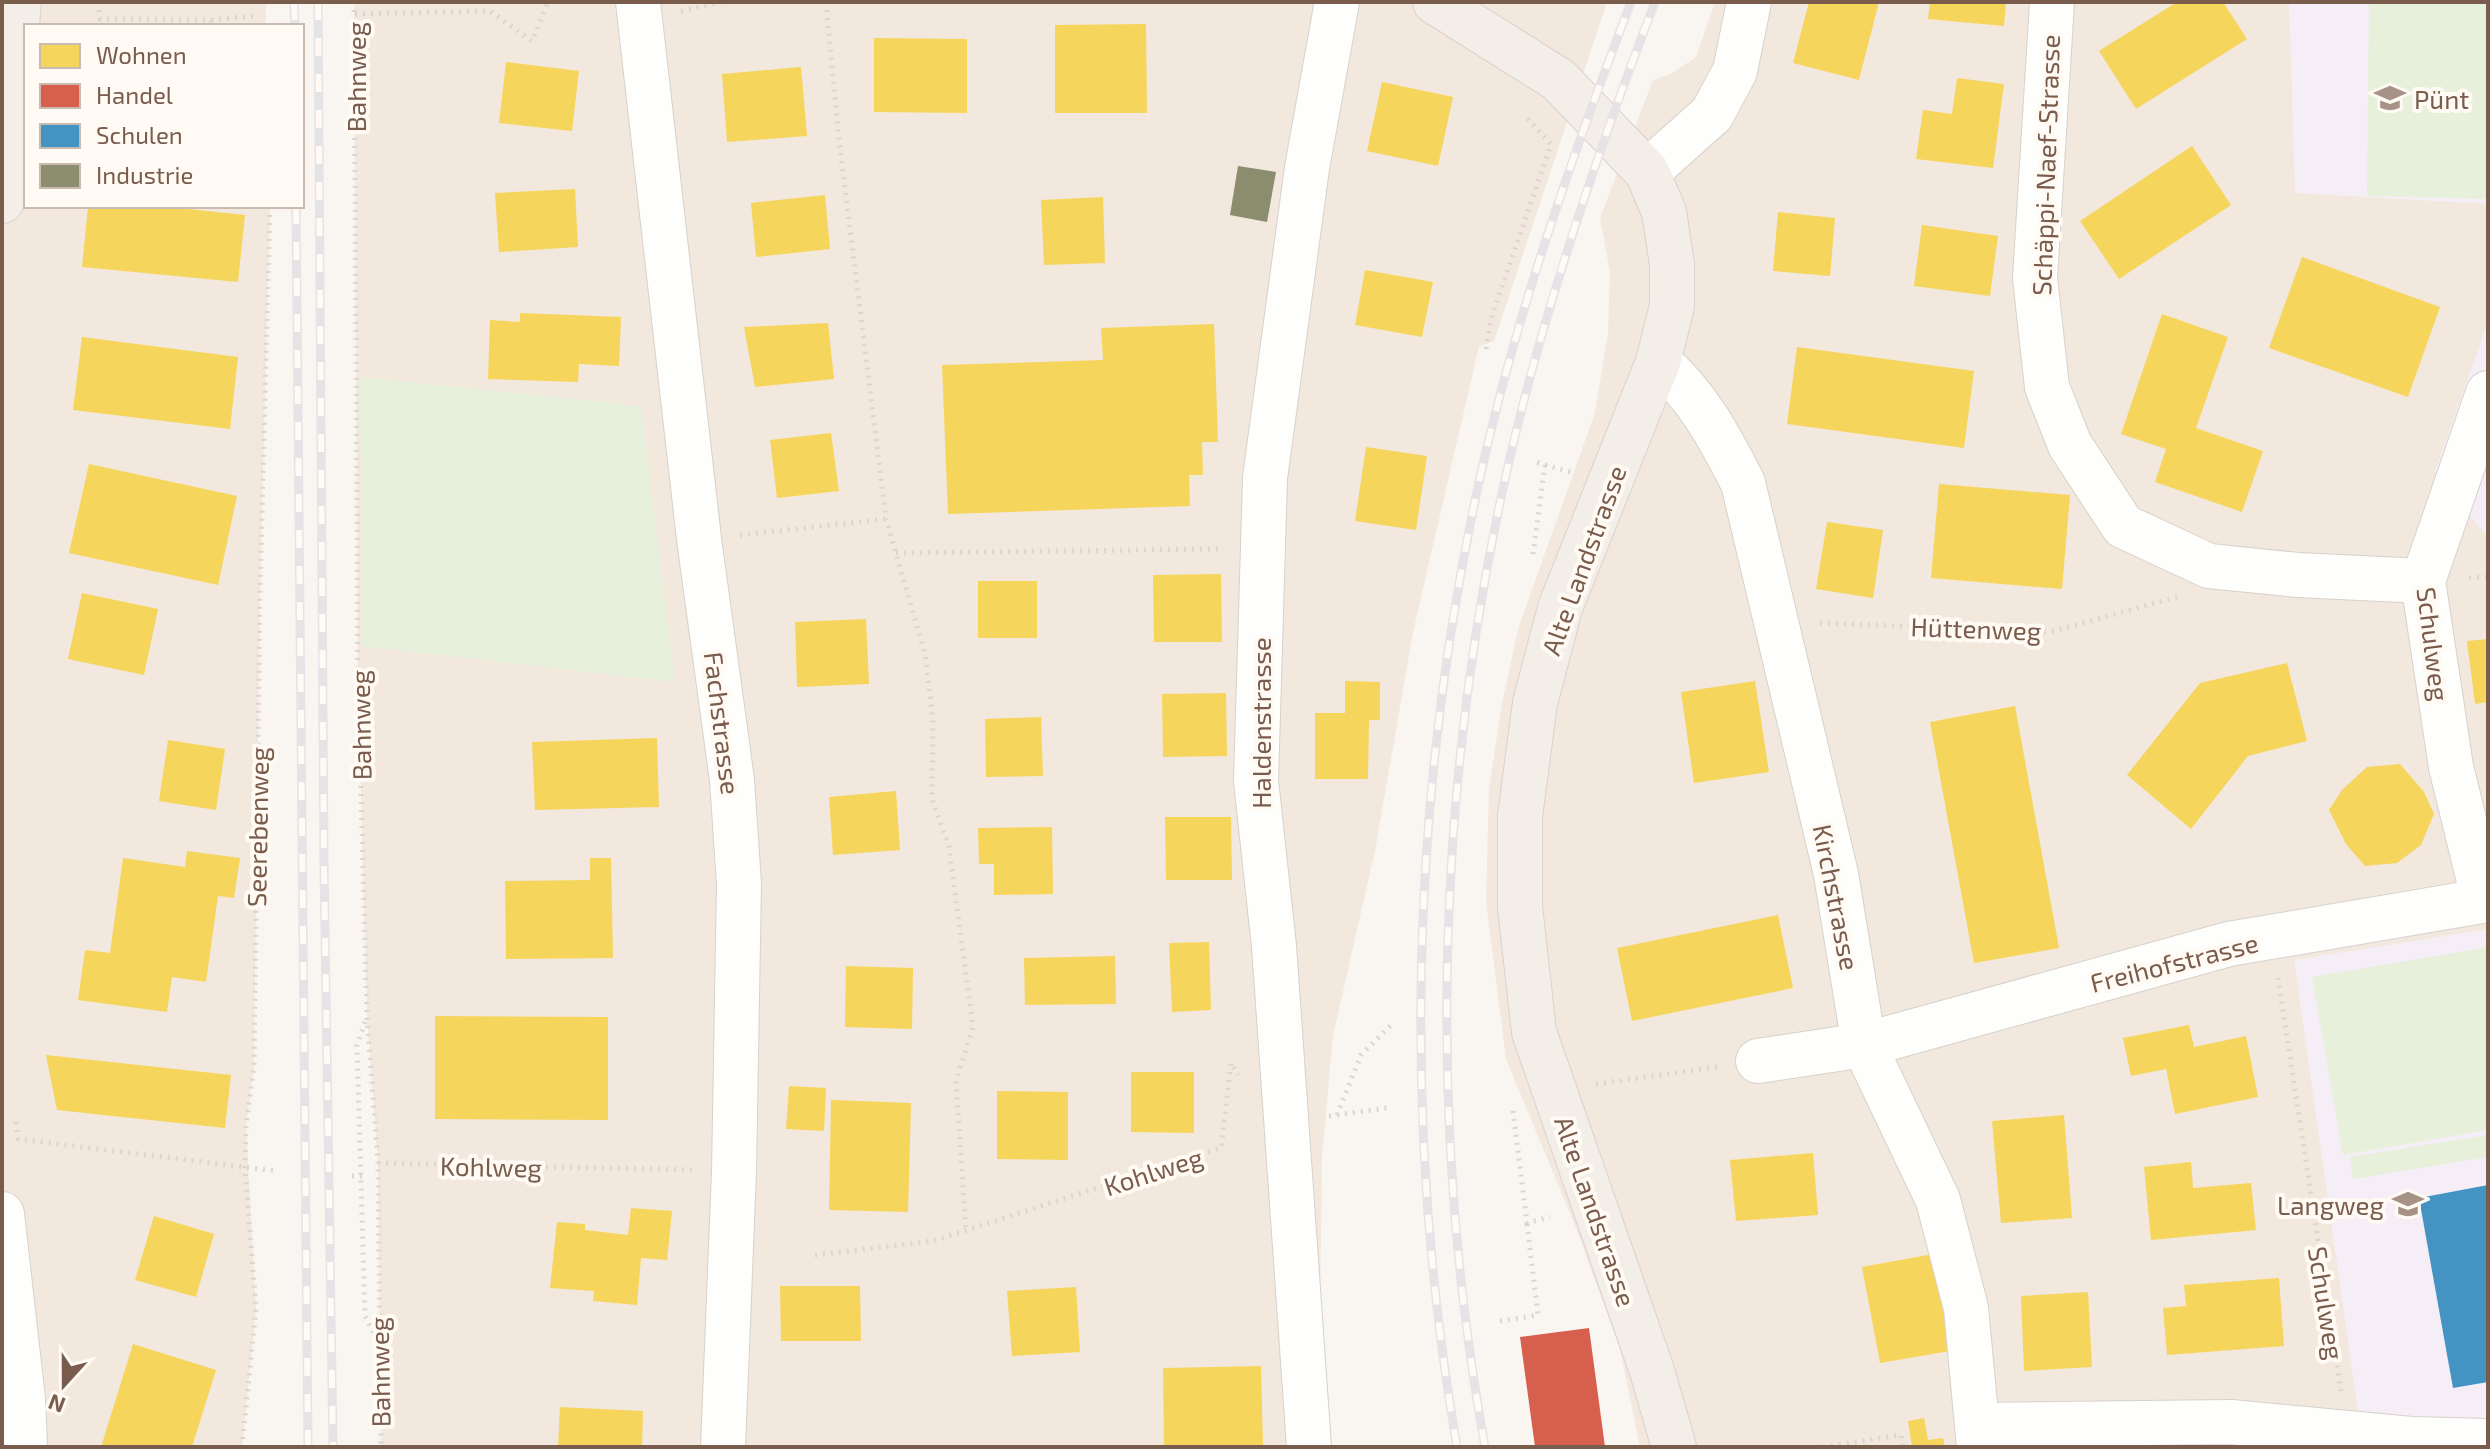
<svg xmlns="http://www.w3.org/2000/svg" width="2490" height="1449" font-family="'Exo 2',sans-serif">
<rect width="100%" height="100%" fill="#f9f5f0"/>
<g fill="#f2e8de">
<path d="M2 2H266V26H26V206H270L260 591 254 1066 246 1126 256 1308 242 1447H2Z"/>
<path d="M354 2H1607L1494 341 1479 346 1413 632 1375 851 1333 1035 1322 1158 1320 1309 1329 1447H381L378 1163 367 1017 358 680Z"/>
<path d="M1715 2H2488V1447H1640L1620 1349 1576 1228 1506 1059 1486 902 1489 789 1502 703 1519 626 1595 413 1608 333 1610 272 1600 218 1653 80 1671 74 1696 57Z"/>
</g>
<g fill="#f6eef6">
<path d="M2289 2H2488V204L2295 193Z"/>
<path d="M2488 309V538L2435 471 2486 327Z"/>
<path d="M2488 929V1447H2363L2294 960Z"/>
</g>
<g fill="#e7f0db">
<path d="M2369 2H2488V199L2367 196Z"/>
<path d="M360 377 641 406 675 682 362 646Z"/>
<path d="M2488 947V1130L2343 1155 2312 977Z"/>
<path d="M2488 1135V1157L2353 1179 2350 1157Z"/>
</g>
<g fill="#f6d55c">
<path d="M1809 2H1879L1859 80 1793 63Z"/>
<path d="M1930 2H2006L2004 26 1928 19Z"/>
<path d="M2177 2H2223L2247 39 2136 109 2099 51Z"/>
<path d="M1146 24 1147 113H1055V25Z"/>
<path d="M874 38 967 39V113L874 112Z"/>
<path d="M506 62 579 71 572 131 499 123Z"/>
<path d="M801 67 807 136 727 142 722 74Z"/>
<path d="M1957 78 2004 84 1993 168 1916 159 1923 110 1952 114Z"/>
<path d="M1382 82 1453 97 1438 166 1367 151Z"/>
<path d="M2192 146 2231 205 2119 279 2080 221Z"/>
<path d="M575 189 578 247 499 252 495 193Z"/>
<path d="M825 195 830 249 756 257 751 203Z"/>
<path d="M1103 197 1105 263 1044 265 1041 200Z"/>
<path d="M88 206H160L245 215 238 282 82 267Z"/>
<path d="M1778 212 1835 218 1830 276 1773 271Z"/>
<path d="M1922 225 1998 236 1990 296 1914 286Z"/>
<path d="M2302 257 2440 307 2408 397 2269 348Z"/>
<path d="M1365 270 1433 282 1422 337 1355 325Z"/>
<path d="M520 313 621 317 619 366 579 364 578 382 488 379 490 320 520 322Z"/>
<path d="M2162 314 2228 337 2196 428 2263 451 2242 512 2155 482 2166 449 2121 434Z"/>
<path d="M828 323 834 379 755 387 744 327Z"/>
<path d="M1214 324 1218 442H1202L1203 475H1189L1190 506 948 514 942 365 1103 360 1101 328Z"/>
<path d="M82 337 238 357 230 429 73 410Z"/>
<path d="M1797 347 1974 371 1964 448 1787 424Z"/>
<path d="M831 433 839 491 777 498 770 440Z"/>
<path d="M1366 447 1427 456 1416 530 1355 521Z"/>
<path d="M89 464 237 496 218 585 69 553Z"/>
<path d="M1939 484 2070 495 2062 589 1931 578Z"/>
<path d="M1827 522 1883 530 1873 598 1816 589Z"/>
<path d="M1221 574 1222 642H1154L1153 575Z"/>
<rect x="978" y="581" width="59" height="57"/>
<path d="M82 593 158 609 144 675 68 659Z"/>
<path d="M866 619 869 684 797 687 795 622Z"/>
<path d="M2488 639V702L2475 704 2467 641Z"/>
<path d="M2287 663 2307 741 2248 756 2191 829 2127 775 2200 683Z"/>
<path d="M1345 681 1380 682V720H1369L1368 779H1315V713H1345Z"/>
<path d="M1755 681 1769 772 1694 783 1681 692Z"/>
<path d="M1226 693 1227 756 1163 757 1162 694Z"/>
<path d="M2015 706 2059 948 1974 963 1930 722Z"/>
<path d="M1041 717 1043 776 986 777 985 719Z"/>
<path d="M657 738 659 807 535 810 532 742Z"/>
<path d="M168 740 225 749 216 810 159 801Z"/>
<path d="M2400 764 2424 792 2434 814 2421 845 2397 863 2365 866 2346 844 2329 810 2342 790 2367 767Z"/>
<path d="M896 791 900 850 833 855 829 797Z"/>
<path d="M1165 817H1231L1232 880H1166Z"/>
<path d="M1052 827 1053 894 994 895V864H979L978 828Z"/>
<path d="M187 851 240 858 234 898 218 896 206 982 172 977 167 1012 78 1000 85 950 110 953 123 858 185 867Z"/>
<path d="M590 858H611L613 958 506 959 505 881 590 880Z"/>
<path d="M1778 915 1793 988 1632 1021 1617 948Z"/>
<path d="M1209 942 1211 1010 1172 1012 1169 943Z"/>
<path d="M1115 956 1116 1004 1025 1005 1024 958Z"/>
<path d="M846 966 913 968 912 1029 845 1027Z"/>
<path d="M435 1016 608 1017V1120L435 1119Z"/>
<path d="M2189 1025 2194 1047 2246 1036 2258 1097 2175 1114 2166 1069 2131 1076 2123 1038Z"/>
<path d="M46 1055 231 1075 225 1128 57 1110Z"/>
<path d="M1131 1072H1194V1133L1131 1132Z"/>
<path d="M789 1086 826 1088 824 1131 786 1129Z"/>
<path d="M997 1091 1068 1092V1160L997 1159Z"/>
<path d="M831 1100 911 1103 908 1212 829 1210Z"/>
<path d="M2064 1115 2072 1218 2001 1223 1992 1121Z"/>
<path d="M1813 1153 1818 1215 1736 1221 1730 1160Z"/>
<path d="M2191 1162 2193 1188 2251 1183 2256 1230 2151 1240 2144 1167Z"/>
<path d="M631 1208 672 1211 667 1260 641 1258 637 1305 593 1301 594 1291 550 1288 557 1222 585 1224V1230L628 1235Z"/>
<path d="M154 1216 214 1234 196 1297 135 1280Z"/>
<path d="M1933 1254 1950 1351 1880 1363 1862 1267Z"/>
<path d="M2279 1278 2284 1346 2167 1355 2163 1308 2186 1306 2184 1285Z"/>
<path d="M780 1286H860L861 1341H781Z"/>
<path d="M1076 1287 1080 1352 1012 1356 1007 1291Z"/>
<path d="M2088 1292 2092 1367 2024 1371 2021 1296Z"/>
<path d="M133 1344 216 1370 192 1447H101Z"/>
<path d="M1261 1366 1263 1447H1164L1163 1368Z"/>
<path d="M560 1407 643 1411 642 1447H558Z"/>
<path d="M1924 1418 1928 1440 1943 1438 1945 1447H1912L1908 1421Z"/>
</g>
<path fill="#d6604d" d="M1589 1328 1605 1447H1535L1520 1337Z"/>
<path fill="#4393c3" d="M2488 1185V1382L2453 1388 2419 1198Z"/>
<path fill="#8c8c6e" d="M1238 166 1276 172 1267 222 1230 215Z"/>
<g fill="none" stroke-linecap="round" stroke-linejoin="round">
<defs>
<g id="minor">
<path d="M638 2 699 539 732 780 739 884 734 1172 723 1447"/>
<path d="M2052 2 2035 278 2047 387 2070 445 2123 526 2209 566 2298 575 2423 581"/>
<path d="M1647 172 1712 114 1735 71 1749 2"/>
<path d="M1658 362C1697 394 1720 438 1743 483L1836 874 1864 1045 1938 1200 1966 1308 1979 1447"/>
<path d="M2484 901 2451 767 2423 581 2488 393"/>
<path d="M1758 1061 1864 1045 2229 944 2488 900"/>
<path d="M2 1214 23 1399 25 1447"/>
<path d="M1978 1425 2231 1422 2411 1439 2488 1441"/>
<path d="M1309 1447 1274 946 1256 781 1265 478 1307 168 1337 2"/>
</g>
<g id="major">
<path d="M1435 2 1559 80 1647 172 1664 212 1672 264V306L1658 362 1560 608 1535 703 1520 816V907L1534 1032 1652 1371 1674 1447"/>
<path d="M2 201 19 2"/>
</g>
</defs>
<use href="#minor" stroke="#d7d1cb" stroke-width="46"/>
<use href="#major" stroke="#dad1cc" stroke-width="46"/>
<g stroke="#dcd5d0" stroke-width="5" stroke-dasharray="2 6" stroke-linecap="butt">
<path d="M98 2 100 19 211 20 214 26"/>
<path d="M354 2 358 680 367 1017 378 1163 381 1447"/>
<path d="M826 2 839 140 886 519 925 654 933 720 932 799 949 847 973 1027 956 1081 966 1232"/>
<path d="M681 11 722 2"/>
<path d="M355 14 490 11 532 41 548 2"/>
<path d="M211 20 254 16"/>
<path d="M1486 349 1491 319 1551 144 1524 115"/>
<path d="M1545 465 1571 472"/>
<path d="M740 535 886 519"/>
<path d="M896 553 1222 549"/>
<path d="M1533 554 1545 465 1536 462"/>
<path d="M2469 578 2488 577"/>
<path d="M1820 623 2050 632 2177 597"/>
<path d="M2278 978 2341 1391"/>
<path d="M365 1022 357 1045 365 1316 377 1339"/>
<path d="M1596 1084 1717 1067"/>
<path d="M1513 1111 1527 1223 1550 1217"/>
<path d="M1337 1115 1361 1055 1394 1022"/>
<path d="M1329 1116 1387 1108"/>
<path d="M16 1122 18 1139 276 1171"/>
<path d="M378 1163 693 1170"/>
<path d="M352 1176H362"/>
<path d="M815 1255 933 1241 1221 1148 1231 1063 1238 1075"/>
<path d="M1500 1321 1538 1315 1527 1223"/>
<path d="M242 1447 256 1308 245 1169 246 1126 254 1066 260 591 270 206"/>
<path d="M1823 1447 1901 1435 1903 1447"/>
</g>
<use href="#minor" stroke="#fefefd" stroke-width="44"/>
<use href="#major" stroke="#f3eee8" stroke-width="44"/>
<defs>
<g id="rail">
<path d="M294 2 295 26"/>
<path d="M318 2 324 864 333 1447"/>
<path d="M296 206 308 1447"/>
<path d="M1457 1447C1402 1128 1410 799 1479 482 1515 318 1571 159 1631 2"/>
<path d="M1485 1447C1425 1114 1436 761 1516 432 1552 285 1601 143 1655 2"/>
</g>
</defs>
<use href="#rail" stroke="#e6e3e7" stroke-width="9"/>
<use href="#rail" stroke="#fffaf3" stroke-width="6" stroke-dasharray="18" stroke-linecap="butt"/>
</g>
<defs>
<symbol id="school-bare" viewBox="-9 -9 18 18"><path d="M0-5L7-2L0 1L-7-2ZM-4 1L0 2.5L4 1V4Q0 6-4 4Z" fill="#a69286" stroke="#fffaf3" stroke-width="2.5" paint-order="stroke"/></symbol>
</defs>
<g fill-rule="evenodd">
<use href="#school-bare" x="2368" y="76" width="44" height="44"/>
<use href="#school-bare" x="2386" y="1182" width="44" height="44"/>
</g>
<g text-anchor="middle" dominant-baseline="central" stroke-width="8" stroke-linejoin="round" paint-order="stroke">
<g font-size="26" fill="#7a5c4d" stroke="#fffaf3">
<text transform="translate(355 77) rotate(-90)">Bahnweg</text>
<text transform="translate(2045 165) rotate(-88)">Schäppi-Naef-Strasse</text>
<text transform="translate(1583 560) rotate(-70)">Alte Landstrasse</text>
<text transform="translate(1976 628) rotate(2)">Hüttenweg</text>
<text transform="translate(2434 644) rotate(83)">Schulweg</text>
<text transform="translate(723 723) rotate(83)">Fachstrasse</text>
<text transform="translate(1260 723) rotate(-90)">Haldenstrasse</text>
<text transform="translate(360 725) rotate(-91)">Bahnweg</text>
<text transform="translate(257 827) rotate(-89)">Seerebenweg</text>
<text transform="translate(1837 897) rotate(79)">Kirchstrasse</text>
<text transform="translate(2174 962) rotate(-14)">Freihofstrasse</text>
<text transform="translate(491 1166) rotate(1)">Kohlweg</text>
<text transform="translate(1153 1171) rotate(-18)">Kohlweg</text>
<text transform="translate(1596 1211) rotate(71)">Alte Landstrasse</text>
<text transform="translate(2327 1303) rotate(81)">Schulweg</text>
<text transform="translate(379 1372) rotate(-91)">Bahnweg</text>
</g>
<g font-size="26" fill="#7a5c4d" stroke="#fffaf3" text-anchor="start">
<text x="2414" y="98">Pünt</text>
<text x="2384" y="1204" text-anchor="end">Langweg</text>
</g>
</g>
<rect width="2490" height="1449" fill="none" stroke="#7a5c4d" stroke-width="8"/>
<rect x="24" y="24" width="280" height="184" fill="#fffaf3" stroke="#cabbb1" stroke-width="2"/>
<rect x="40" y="44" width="40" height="24" fill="#f6d55c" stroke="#cabbb1" stroke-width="2"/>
<text x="96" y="64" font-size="24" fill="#7a5c4d">Wohnen</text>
<rect x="40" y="84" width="40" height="24" fill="#d6604d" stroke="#cabbb1" stroke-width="2"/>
<text x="96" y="104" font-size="24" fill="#7a5c4d">Handel</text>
<rect x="40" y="124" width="40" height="24" fill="#4393c3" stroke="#cabbb1" stroke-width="2"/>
<text x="96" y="144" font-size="24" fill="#7a5c4d">Schulen</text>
<rect x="40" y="164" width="40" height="24" fill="#8c8c6e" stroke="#cabbb1" stroke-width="2"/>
<text x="96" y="184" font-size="24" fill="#7a5c4d">Industrie</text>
<g transform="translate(64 1385) rotate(201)" stroke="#fffaf3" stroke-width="6" paint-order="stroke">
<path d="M0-6L14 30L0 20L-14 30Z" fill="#7a5c4d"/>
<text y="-12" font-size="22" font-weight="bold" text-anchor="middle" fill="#7a5c4d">N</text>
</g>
</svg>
